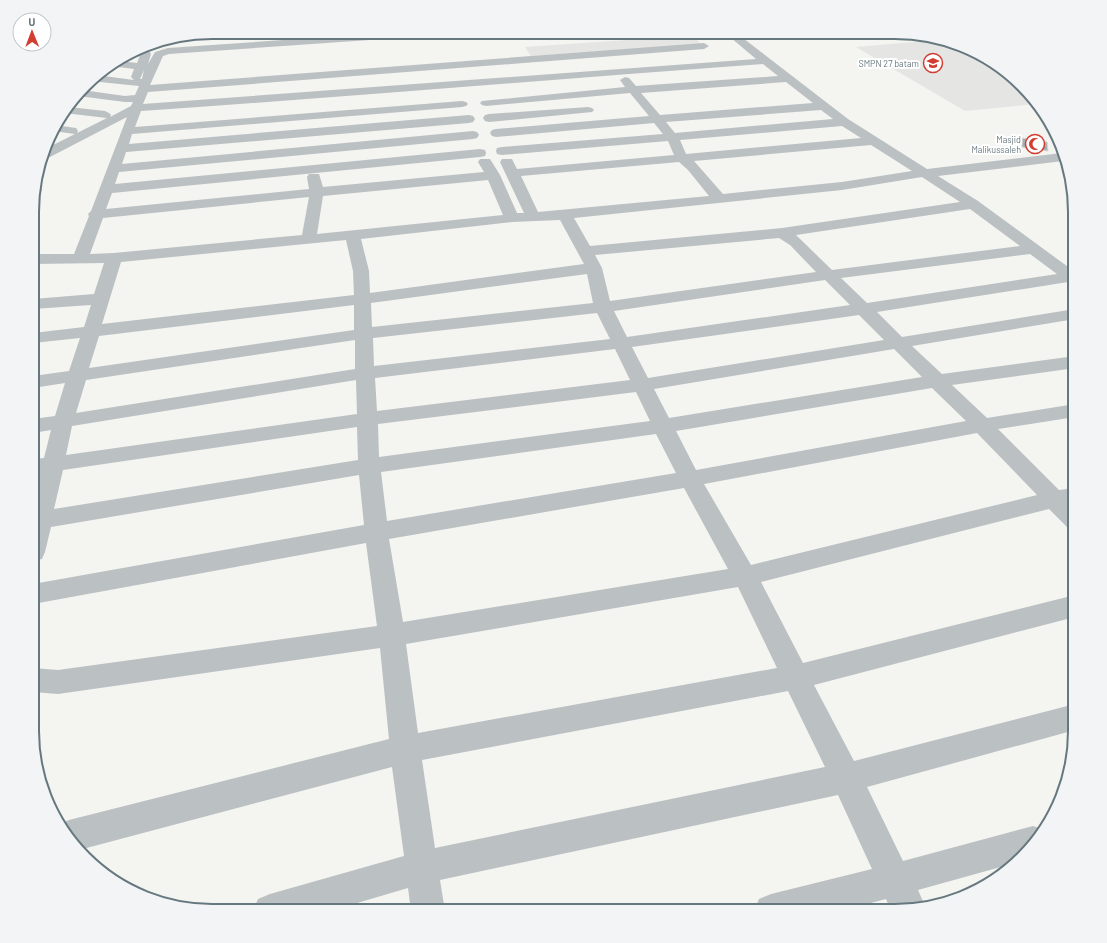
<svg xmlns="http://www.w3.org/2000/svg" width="1107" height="943" font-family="Barlow,sans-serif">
<rect width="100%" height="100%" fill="#f4f4f1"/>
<g fill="#e5e5e4">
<path d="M666 32H688L701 44 531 56 525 47 670 37Z"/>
<path d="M936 40 1014 79 1022 85 1036 104 965 111 856 47Z"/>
</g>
<path fill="#a5aeb1" stroke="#d5d5d3" d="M1022 138 1047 142 1048 151 1022 147Z"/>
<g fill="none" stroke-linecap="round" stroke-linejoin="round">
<g fill="#bbc0c2" fill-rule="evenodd">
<path d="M400 32H447L442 35 169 54 163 56 150 85 704 43 709 46 704 49 148 92 143 104 756 59 724 32H735L848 119 927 169 1062 153 1063 161 938 176 978 201 1075 272V285L1068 282 877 312 902 337 1075 309V319L912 346 942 374 1075 356V368L952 385 987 418 1075 404V417L998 429 1059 490 1075 488V504H1073L1075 506V530L1067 527 1049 509 761 582 803 663 1075 595V617L814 685 854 761 1075 704V730L867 787 903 861 1033 826 1042 829 1022 858 1015 863 918 890 925 906 907 911H891L886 899 840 911H754L759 899 771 894 872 869 838 795 440 880 445 911H411L408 888 330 911H253L258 899 270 894 404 856 392 767 79 850 60 824 69 820 389 739 380 648 58 694 33 692V668L58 670 377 626 366 543 33 604V584L364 525 359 475 51 527 45 552 42 559 33 561V503L40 474 33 475V459L44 458 51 430 33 433V419L55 416 65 383 33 388V376L69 371 80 338 33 343V333L84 327 91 305 33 309V299L94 294 104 263 33 264V254H74L89 216 88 214 91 211 127 117 50 157 44 158 47 148 75 134 53 131 55 125 76 128 78 131 77 133 107 118 64 113 69 107 105 111 109 113 111 115 110 117 131 106 133 102H125L78 96 82 90 125 96 135 95 139 86 90 81 96 75 134 80 131 77 134 69 111 66 120 61 137 63 140 55 134 53 141 49 150 52 151 54 148 64 155 52 168 48ZM763 64 778 76 636 86 629 78 625 77 620 80 625 87 482 101 480 103 482 105 486 106 630 93 649 116 496 129 492 130 490 133 492 136 496 137 654 123 663 134 502 147 497 148 496 151 497 154 502 155 668 141 674 155 517 169 512 159H502L500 162 524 213H517L500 175 490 159H480L478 162 484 172 323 187 319 174H309L307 177 309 189 106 209 112 193 480 157 485 156 486 153 485 150 480 149 115 184 119 172 473 139 477 138 479 135 477 132 473 131 122 164 126 152 469 123 473 122 475 119 473 116 469 115 129 144 132 134 462 107 466 106 468 104 466 102 462 101 135 127 141 111C348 97 555 79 763 64ZM144 70 142 79H140ZM786 82 813 103 660 115 641 93ZM821 110 833 119 675 133 666 122ZM842 126 861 138 686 154 680 140ZM871 145 912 171 842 182 723 194 694 161ZM679 162 688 170 709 196 538 212 521 176ZM922 177 960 202 782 228 590 246 574 218 842 190ZM488 180 503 215 317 234 323 196ZM309 197 302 235 114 253 90 254 103 218ZM970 209 1020 246 832 270 796 235ZM560 220 584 264 370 293 369 271 361 239 512 222ZM779 238 790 245 816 272 610 301 602 268 595 255ZM346 240 353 271 354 295 102 324 121 262ZM1030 254 1057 274 867 303 841 278ZM587 274 593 303 372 327 371 303ZM825 280 850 305 627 337 614 311ZM354 305V330L89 368 99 336ZM597 313 610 339 374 366 373 338ZM859 315 884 340 648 378 632 347ZM355 340V369L76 413 86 380ZM615 349 630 380 377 411 375 378ZM894 349 922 377 669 418 654 389ZM356 380 357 414 66 455 72 426ZM932 388 966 421 696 470 676 431ZM636 392 650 421 379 457 378 424ZM357 427 358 460 54 509 63 470ZM977 433 1037 495 751 565 704 484ZM656 434 676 473 387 521 381 472ZM684 488 728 569 403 622 389 539ZM738 587 777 668 418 733 406 644ZM788 691 825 767 435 848 422 760Z"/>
<path d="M588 107 592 108 594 110 592 112 489 122 485 121 483 118 485 115 489 114Z"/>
<path d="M35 185 39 186 42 190 39 195 34 196Z"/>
</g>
</g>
<defs>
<symbol id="school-ring" viewBox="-11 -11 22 22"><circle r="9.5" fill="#fff" stroke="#d23d32" stroke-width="1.5"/><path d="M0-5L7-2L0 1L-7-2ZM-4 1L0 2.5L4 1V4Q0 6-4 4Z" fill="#d23d32"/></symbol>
<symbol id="mosque-ring" viewBox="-11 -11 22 22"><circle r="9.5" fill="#fff" stroke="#d23d32" stroke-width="1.5"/><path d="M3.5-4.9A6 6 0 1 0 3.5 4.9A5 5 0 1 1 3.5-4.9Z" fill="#d23d32"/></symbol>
</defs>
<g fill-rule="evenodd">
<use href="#school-ring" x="922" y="52" width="22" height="22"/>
<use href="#mosque-ring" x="1024" y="133" width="22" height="22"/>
</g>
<g text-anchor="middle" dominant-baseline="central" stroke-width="4" stroke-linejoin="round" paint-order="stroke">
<g font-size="9" fill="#66787f" stroke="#fff" text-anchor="end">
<text x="919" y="63">SMPN 27 batam</text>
<text x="1021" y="139">Masjid<tspan x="1021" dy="10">Malikussaleh</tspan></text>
</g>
</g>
<path d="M0 0H1107V943H0ZM212 39H895A173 173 0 0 1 1068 212V731A173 173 0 0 1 895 904H212A173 173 0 0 1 39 731V212A173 173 0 0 1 212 39Z" fill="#f3f4f5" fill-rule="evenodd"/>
<path fill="none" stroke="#66787f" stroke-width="2" d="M212 39H895A173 173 0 0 1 1068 212V731A173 173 0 0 1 895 904H212A173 173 0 0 1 39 731V212A173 173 0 0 1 212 39Z"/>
<g transform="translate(32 32) rotate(359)"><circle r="19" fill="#ffffff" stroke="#c2c9cc"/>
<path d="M0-3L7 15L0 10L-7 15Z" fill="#d23d32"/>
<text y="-6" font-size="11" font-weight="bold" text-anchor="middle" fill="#66787f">U</text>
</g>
</svg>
